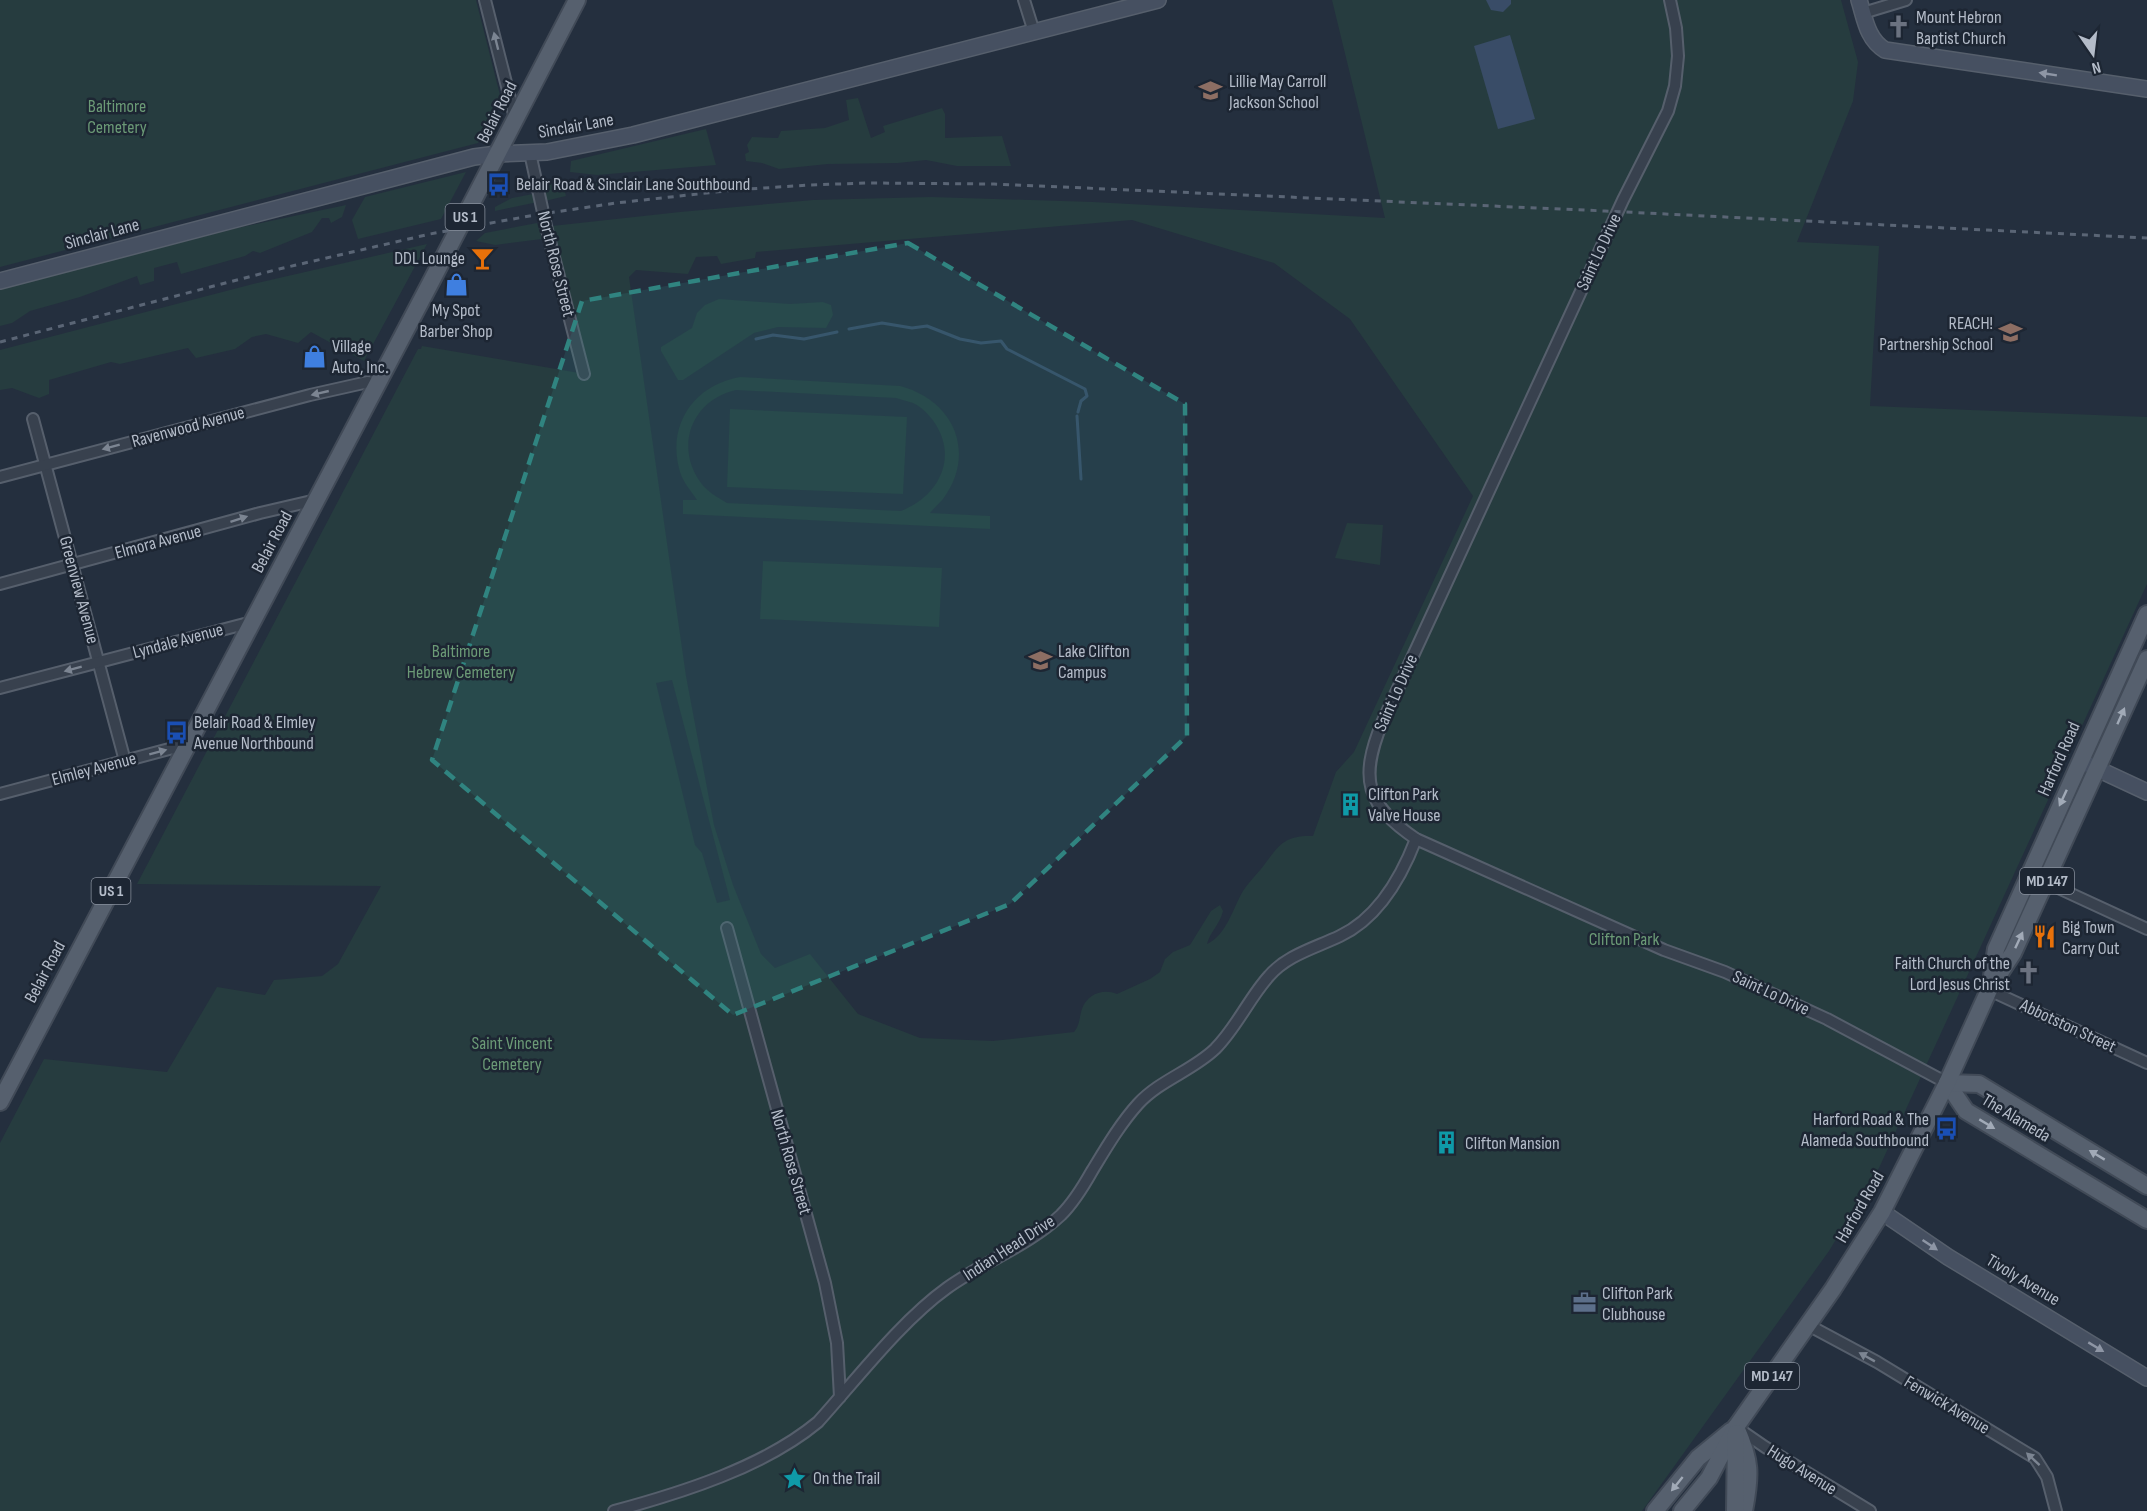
<svg xmlns="http://www.w3.org/2000/svg" width="2147" height="1511" font-family="'Sofia Sans Condensed',sans-serif">
<rect width="100%" height="100%" fill="#242f3e"/>
<g fill="#263c3f" fill-rule="evenodd">
<path d="M0 0H476L501 99 478 143 0 267Z"/>
<path d="M1332 0H1841L1858 62 1853 101 1797 242 1879 246 1870 406 2147 417V584L2031 837 1879 1168 1829 1251 1642 1511H0V1143L44 1059 167 1072 217 987 265 995 274 980 322 976 338 964 381 886 137 884 418 349H421L422 346 591 375 552 226 680 212 813 200 931 197 1093 202 1385 218ZM1132 220 1274 263 1350 319 1473 496 1354 752 1336 772 1313 836C1281 835 1278 848 1261 869 1255 876 1248 883 1243 891 1233 908 1226 936 1207 944 1210 932 1220 924 1223 911L1220 905 1211 911 1190 945 1173 952 1165 959 1160 972 1150 979 1117 994C1103 988 1087 994 1082 1009 1079 1018 1080 1025 1074 1032L993 1041 920 1038 858 1014 810 954 775 968 761 954 733 885 714 825 686 676 629 277 636 270 688 274 696 257 717 256 721 264 755 258 756 252ZM672 680 730 900 717 903 702 853 695 845 656 683Z"/>
<path d="M858 98 871 138 885 132 883 126 942 108 945 114V138L1002 136 1011 166H957L926 160 898 163 828 164 779 169 762 163 746 161 745 154 749 152 747 145 752 137 778 138 781 131 825 128 849 120 846 100Z"/>
<path d="M706 129 716 165 597 175 570 172 571 161Z"/>
<path d="M466 172 441 219 358 239 352 220 365 197Z"/>
<path d="M530 178 536 185 538 202 495 211V207L512 198 533 194Z"/>
<path d="M562 180 566 196 545 201 544 181Z"/>
<path d="M641 182 606 190 575 192 576 183Z"/>
<path d="M346 205 342 217 331 223 329 218H322L312 232 260 253 253 251 245 256 181 274 177 262 154 268V281L140 285 137 276 80 297 30 311 12 323 0 326V289L237 228Z"/>
<path d="M537 223 542 239 495 245 476 241 485 233Z"/>
<path d="M427 244 364 361 311 332 298 343 266 334 252 337 235 349 196 358 188 348 120 364 111 362 49 380V394L39 398 12 388 0 390V350L253 284Z"/>
<path d="M719 299 790 304 823 302 831 305 833 315 826 328 778 327 754 333 683 380H678L661 351V347L692 328 697 313 705 305Z"/>
<path d="M740 377 900 386C954 400 977 453 943 499 939 504 934 508 930 513L990 516V529L683 514V500H697C691 491 683 482 680 472 666 425 694 385 740 377ZM736 390 896 398C901 400 908 401 913 403 922 407 929 415 934 422 959 458 938 497 901 511L727 503C717 497 708 492 701 483 674 446 692 400 736 390Z"/>
<path d="M730 409 907 417 903 494 727 487Z"/>
<path d="M1347 523 1383 525 1380 565 1335 558Z"/>
<path d="M763 561 942 568 939 627 760 619Z"/>
</g>
<g fill="#394c67">
<path d="M1486 0H1511V4L1503 12 1491 10Z"/>
<path d="M1510 35 1535 119 1498 129 1474 46Z"/>
</g>
<g fill="none" stroke-linecap="round" stroke-linejoin="round">
<g stroke="#394c67" stroke-width="3">
<path d="M849 329 882 323 912 328 927 326 960 339 981 343 1001 341 1007 349 1085 389 1087 396 1081 401 1078 412"/>
<path d="M756 339 773 335 804 339 837 332"/>
<path d="M1077 416 1081 479"/>
</g>
<defs>
<g id="street">
<path d="M485 0 515 118"/>
<path d="M1024 0 1034 32"/>
<path d="M1670 0 1676 28 1678 56 1675 86 1668 111 1623 200 1382 723C1359 779 1366 805 1416 839L1664 950 1725 972 1827 1019 1947 1083"/>
<path d="M1863 13 1906 0"/>
<path d="M530 153 546 226 584 374"/>
<path d="M33 419 125 761"/>
<path d="M0 477 310 395 368 382 376 386"/>
<path d="M0 584 260 513 316 500"/>
<path d="M0 688 252 622"/>
<path d="M0 794 188 744"/>
<path d="M2041 880 2147 929"/>
<path d="M727 928 825 1283 837 1343 840 1397"/>
<path d="M1989 990 2147 1063"/>
<path d="M1808 1325 1877 1362 2035 1458 2047 1477 2056 1511"/>
<path d="M1736 1427 1765 1447 1870 1511"/>
<path d="M614 1511C681 1493 764 1467 818 1422 856 1380 901 1321 947 1288 983 1262 1028 1246 1061 1215 1074 1202 1083 1187 1092 1171 1106 1148 1120 1124 1138 1104 1160 1080 1192 1071 1215 1049 1237 1027 1249 998 1269 976 1287 955 1315 948 1340 936 1378 918 1401 878 1416 839"/>
</g>
<g id="secondary">
<path d="M1859 0C1865 19 1867 39 1885 50L2147 89"/>
<path d="M0 281 474 157 497 154 547 152 633 135 1158 0"/>
<path d="M2087 764 2147 792"/>
<path d="M1882 1212 1948 1257 2147 1378"/>
</g>
<g id="primary">
<path d="M1991 983 1996 949 2147 614"/>
<path d="M1947 1083 1966 1111 2147 1220"/>
<path d="M1947 1083 1979 1084 2147 1186"/>
<path d="M0 1102 432 280 577 0"/>
<path d="M1736 1427C1751 1461 1751 1474 1744 1511"/>
<path d="M1655 1511 1698 1458 1731 1431"/>
<path d="M1682 1511 1709 1478 1736 1427 1833 1289 1882 1212 1947 1083 1989 990 2013 953 2147 659"/>
<path d="M1735 1511 1736 1433"/>
</g>
</defs>
<use href="#street" stroke="#565f6c" stroke-width="14"/>
<use href="#secondary" stroke="#565f6c" stroke-width="18"/>
<use href="#primary" stroke="#414a57" stroke-width="20"/>
<use href="#street" stroke="#38414e" stroke-width="10"/>
<use href="#secondary" stroke="#465061" stroke-width="15"/>
<use href="#primary" stroke="#56606e" stroke-width="16"/>
<path stroke="#5a6575" stroke-width="3" stroke-dasharray="6 6" stroke-linecap="butt" d="M0 342 279 269 430 234 535 215 616 203 734 190 809 185 868 183 994 184 1605 211 2147 238"/>
</g>
<defs><path id="oneway-solid" d="M-6-.8H1V-3.2L6.5 0L1 3.2V.8H-6Z" transform="scale(1.5)"/></defs>
<g fill="#7c8592">
<use href="#oneway-solid" transform="translate(496 41) rotate(-104)"/>
<use href="#oneway-solid" transform="translate(320 393) rotate(167)"/>
<use href="#oneway-solid" transform="translate(111 447) rotate(165)"/>
<use href="#oneway-solid" transform="translate(239 519) rotate(-18)"/>
<use href="#oneway-solid" transform="translate(73 669) rotate(165)"/>
<use href="#oneway-solid" transform="translate(158 752) rotate(-15)"/>
<use href="#oneway-solid" transform="translate(1867 1357) rotate(-151)"/>
<use href="#oneway-solid" transform="translate(2033 1459) rotate(-137)"/>
</g>
<g fill="#8e96a5">
<use href="#oneway-solid" transform="translate(2048 74) rotate(-171)"/>
<use href="#oneway-solid" transform="translate(1930 1245) rotate(34)"/>
<use href="#oneway-solid" transform="translate(2096 1347) rotate(31)"/>
</g>
<g fill="#a1aab7">
<use href="#oneway-solid" transform="translate(2121 716) rotate(-66)"/>
<use href="#oneway-solid" transform="translate(2063 798) rotate(115)"/>
<use href="#oneway-solid" transform="translate(2019 940) rotate(-65)"/>
<use href="#oneway-solid" transform="translate(1987 1124) rotate(31)"/>
<use href="#oneway-solid" transform="translate(2097 1155) rotate(-149)"/>
<use href="#oneway-solid" transform="translate(1677 1484) rotate(129)"/>
</g>
<path fill="#308480" fill-opacity="0.2" stroke="#308480" stroke-width="4.5" stroke-dasharray="12 8" stroke-linejoin="round" d="M908 243 1185 404 1187 736 1010 904 733 1015 432 760 582 301Z"/>
<defs>
<symbol id="church-bare" viewBox="-9 -9 18 18"><path d="M-1.2-6h2.4v3.5h3.3v2.4h-3.3V6h-2.4V-.1h-3.3v-2.4h3.3Z" fill="#6b7280" stroke="#1d2633" stroke-width="2.5" paint-order="stroke"/></symbol>
<symbol id="school-bare" viewBox="-9 -9 18 18"><path d="M0-5L7-2L0 1L-7-2ZM-4 1L0 2.5L4 1V4Q0 6-4 4Z" fill="#8d6e63" stroke="#1d2633" stroke-width="2.5" paint-order="stroke"/></symbol>
<symbol id="bus-bare" viewBox="-9 -9 18 18"><path d="M-5-6H5V4H4V6H2V4H-2V6H-4V4H-5ZM-3.5-4V0h7V-4ZM-3.5 1.2v1.5H-2V1.2ZM2 1.2v1.5H3.5V1.2Z" fill="#1a4fb4" stroke="#1d2633" stroke-width="2.5" paint-order="stroke"/></symbol>
<symbol id="bar-bare" viewBox="-9 -9 18 18"><path d="M-6-5H6L.8 .8V4.5H3.5V6h-7V4.5H-.8V.8Z" fill="#e8710a" stroke="#1d2633" stroke-width="2.5" paint-order="stroke"/></symbol>
<symbol id="shop-bare" viewBox="-9 -9 18 18"><path d="M-5-2.5h2.3a2.7 3.5 0 0 1 5.4 0H5L5.5 6h-11ZM-1.5-2.5h3a1.5 2.3 0 0 0-3 0Z" fill="#3f7fe0" stroke="#1d2633" stroke-width="2.5" paint-order="stroke"/></symbol>
<symbol id="building-bare" viewBox="-9 -9 18 18"><path d="M-4-6H4V6H1V3H-1V6H-4ZM-2.5-4.3h1.7v1.8h-1.7ZM.8-4.3h1.7v1.8H.8ZM-2.5-1h1.7V.8h-1.7ZM.8-1h1.7V.8H.8Z" fill="#0f9aa8" stroke="#1d2633" stroke-width="2.5" paint-order="stroke"/></symbol>
<symbol id="restaurant-bare" viewBox="-9 -9 18 18"><path d="M-5-6h1v4h1v-4h1v4h1v-4h1v5L-1.5 .5V6h-2V.5L-5-1ZM5-6V6H3V1.5H1.5Q1.5-4 5-6Z" fill="#e8710a" stroke="#1d2633" stroke-width="2.5" paint-order="stroke"/></symbol>
<symbol id="office-bare" viewBox="-9 -9 18 18"><path d="M-6-3h4V-5.5h4V-3h4V5H-6ZM-1-4.5V-3h2v-1.5ZM-6 0V1H6V0Z" fill="#5c6f8a" stroke="#1d2633" stroke-width="2.5" paint-order="stroke"/></symbol>
<symbol id="sight-bare" viewBox="-9 -9 18 18"><path d="M0-6L1.8-2.2L6-1.7L2.9 1.2L3.7 5.4L0 3.3L-3.7 5.4L-2.9 1.2L-6-1.7L-1.8-2.2Z" fill="#0f9aa8" stroke="#1d2633" stroke-width="2.5" paint-order="stroke"/></symbol>
</defs>
<g fill-rule="evenodd">
<use href="#church-bare" x="1882" y="10" width="33" height="33"/>
<use href="#school-bare" x="1194" y="74" width="33" height="33"/>
<use href="#bus-bare" x="482" y="168" width="33" height="33"/>
<use href="#bar-bare" x="466" y="242" width="33" height="33"/>
<use href="#shop-bare" x="440" y="268" width="33" height="33"/>
<use href="#school-bare" x="1994" y="316" width="33" height="33"/>
<use href="#shop-bare" x="298" y="340" width="33" height="33"/>
<use href="#school-bare" x="1024" y="644" width="33" height="33"/>
<use href="#bus-bare" x="160" y="716" width="33" height="33"/>
<use href="#building-bare" x="1334" y="788" width="33" height="33"/>
<use href="#restaurant-bare" x="2028" y="920" width="33" height="33"/>
<use href="#church-bare" x="2012" y="956" width="33" height="33"/>
<use href="#bus-bare" x="1930" y="1112" width="33" height="33"/>
<use href="#building-bare" x="1430" y="1126" width="33" height="33"/>
<use href="#office-bare" x="1568" y="1286" width="33" height="33"/>
<use href="#sight-bare" x="778" y="1462" width="33" height="33"/>
</g>
<g text-anchor="middle" dominant-baseline="central" stroke-width="5" stroke-linejoin="round" paint-order="stroke">
<g fill="#1d2633" stroke="#878f9c" stroke-width="1.5">
<rect x="445.5" y="204" width="39" height="26" rx="4.5"/>
<rect x="2020" y="868" width="54" height="26" rx="4.5"/>
<rect x="91.5" y="878" width="39" height="26" rx="4.5"/>
<rect x="1745" y="1363" width="54" height="26" rx="4.5"/>
</g>
<g font-size="16" font-weight="bold" fill="#b4bcc9">
<text x="465" y="217">US 1</text>
<text x="2047" y="881">MD 147</text>
<text x="111" y="891">US 1</text>
<text x="1772" y="1376">MD 147</text>
</g>
<g font-size="18" fill="#b4bcc9" stroke="#1d2633" text-anchor="start">
<text x="1916" y="17">Mount Hebron<tspan x="1916" dy="21">Baptist Church</tspan></text>
<text x="1229" y="81">Lillie May Carroll<tspan x="1229" dy="21">Jackson School</tspan></text>
<text x="516" y="184">Belair Road &amp; Sinclair Lane Southbound</text>
<text x="465" y="258" text-anchor="end">DDL Lounge</text>
<text x="456" y="310" text-anchor="middle">My Spot<tspan x="456" dy="21">Barber Shop</tspan></text>
<text x="1993" y="323" text-anchor="end">REACH!<tspan x="1993" dy="21">Partnership School</tspan></text>
<text x="332" y="346">Village<tspan x="332" dy="21">Auto, Inc.</tspan></text>
<text x="1058" y="651">Lake Clifton<tspan x="1058" dy="21">Campus</tspan></text>
<text x="194" y="722">Belair Road &amp; Elmley<tspan x="194" dy="21">Avenue Northbound</tspan></text>
<text x="1368" y="794">Clifton Park<tspan x="1368" dy="21">Valve House</tspan></text>
<text x="2062" y="927">Big Town<tspan x="2062" dy="21">Carry Out</tspan></text>
<text x="2010" y="963" text-anchor="end">Faith Church of the<tspan x="2010" dy="21">Lord Jesus Christ</tspan></text>
<text x="1929" y="1119" text-anchor="end">Harford Road &amp; The<tspan x="1929" dy="21">Alameda Southbound</tspan></text>
<text x="1465" y="1143">Clifton Mansion</text>
<text x="1602" y="1293">Clifton Park<tspan x="1602" dy="21">Clubhouse</tspan></text>
<text x="813" y="1478">On the Trail</text>
</g>
<g font-size="18" fill="#6b9a76" stroke="#1d2633">
<text x="117" y="106">Baltimore<tspan x="117" dy="21">Cemetery</tspan></text>
<text x="461" y="651">Baltimore<tspan x="461" dy="21">Hebrew Cemetery</tspan></text>
<text x="1624" y="939">Clifton Park</text>
<text x="512" y="1043">Saint Vincent<tspan x="512" dy="21">Cemetery</tspan></text>
</g>
<g font-size="18" fill="#b4bcc9" stroke="#1d2633">
<text transform="translate(497 112) rotate(-63)">Belair Road</text>
<text transform="translate(576 126) rotate(-10)">Sinclair Lane</text>
<text transform="translate(102 234) rotate(-15)">Sinclair Lane</text>
<text transform="translate(1599 252) rotate(-65)">Saint Lo Drive</text>
<text transform="translate(556 264) rotate(76)">North Rose Street</text>
<text transform="translate(188 427) rotate(-15)">Ravenwood Avenue</text>
<text transform="translate(158 542) rotate(-15)">Elmora Avenue</text>
<text transform="translate(272 542) rotate(-62)">Belair Road</text>
<text transform="translate(79 590) rotate(75)">Greenview Avenue</text>
<text transform="translate(178 641) rotate(-15)">Lyndale Avenue</text>
<text transform="translate(1396 693) rotate(-66)">Saint Lo Drive</text>
<text transform="translate(2059 759) rotate(-66)">Harford Road</text>
<text transform="translate(94 769) rotate(-15)">Elmley Avenue</text>
<text transform="translate(45 972) rotate(-62)">Belair Road</text>
<text transform="translate(1771 993) rotate(25)">Saint Lo Drive</text>
<text transform="translate(2068 1026) rotate(25)">Abbotston Street</text>
<text transform="translate(2016 1118) rotate(31)">The Alameda</text>
<text transform="translate(791 1162) rotate(74)">North Rose Street</text>
<text transform="translate(1860 1207) rotate(-60)">Harford Road</text>
<text transform="translate(1009 1248) rotate(-33)">Indian Head Drive</text>
<text transform="translate(2023 1280) rotate(31)">Tivoly Avenue</text>
<text transform="translate(1947 1405) rotate(31)">Fenwick Avenue</text>
<text transform="translate(1802 1470) rotate(32)">Hugo Avenue</text>
</g>
</g>
<g transform="translate(2093 54) rotate(166)" stroke="#1d2633" stroke-width="4.5" paint-order="stroke">
<path d="M0-4.5L10 22L0 15L-10 22Z" fill="#b4bcc9"/>
<text y="-9" font-size="16" font-weight="bold" text-anchor="middle" fill="#b4bcc9">N</text>
</g>
</svg>
